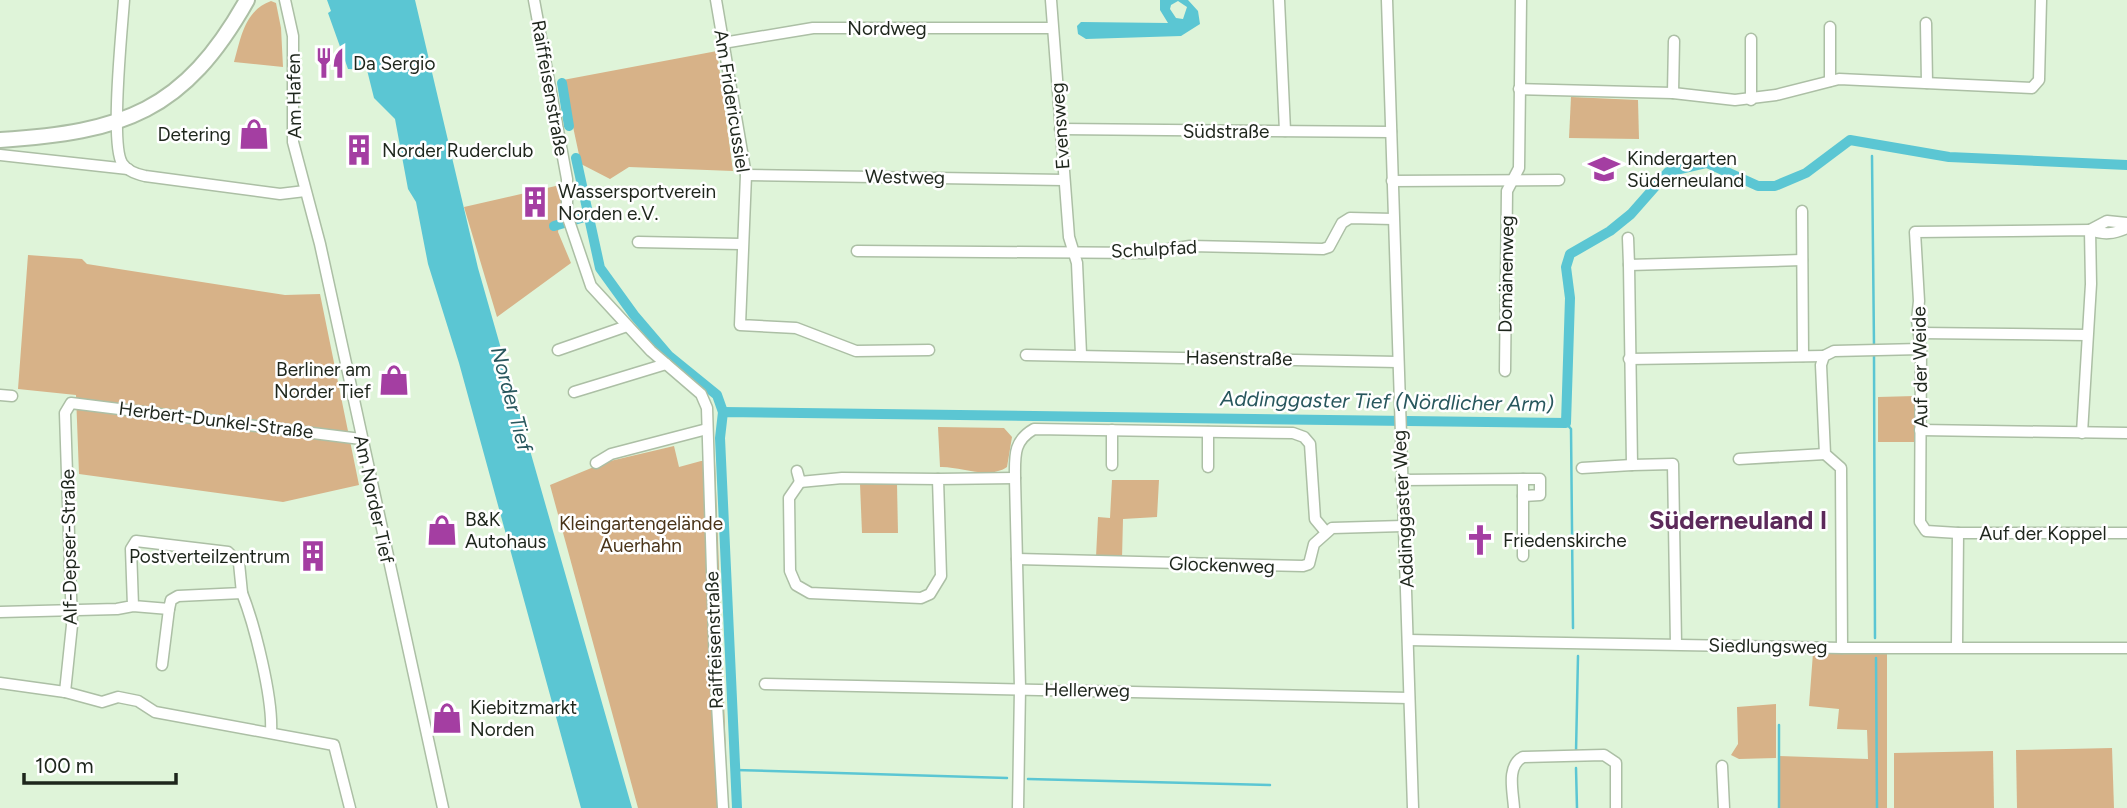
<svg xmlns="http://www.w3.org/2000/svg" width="2127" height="808" font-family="Figtree,sans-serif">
<rect width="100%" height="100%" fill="#dff4d9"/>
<g fill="#d7b288">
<path d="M271 1 276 3 281 28 283 67 234 62C241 38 244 11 271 1Z"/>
<path d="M717 51 733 171 629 167 610 179 581 164 563 80Z"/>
<path d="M1571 97 1638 100 1639 139 1569 138Z"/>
<path d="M560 185 562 208 558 232 571 263 497 317 464 207Z"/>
<path d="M28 255 82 259 87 264 285 295 320 294 359 485 283 502 79 474 76 395 18 389Z"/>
<path d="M1915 396V442H1878V397Z"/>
<path d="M938 427 1004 428 1012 437 1007 467C988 480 960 466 940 467Z"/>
<path d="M674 446 679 467 701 461H715L728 808H638L550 485 606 462Z"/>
<path d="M1112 480H1159L1157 517 1123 519 1122 558 1096 557 1098 517 1110 518Z"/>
<path d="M860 484H897L898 533H862Z"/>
<path d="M1813 653H1887V808H1779V756L1868 759 1867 730 1837 729 1839 709 1809 706Z"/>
<path d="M1776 704V758L1739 759 1731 755 1738 744 1737 707Z"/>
<path d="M2112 748 2114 808H2017L2016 750Z"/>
<path d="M1993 751 1994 808H1894V753Z"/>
</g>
<g fill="#5bc6d3" fill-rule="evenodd">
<path d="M327 0H415L478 268 632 808H581L459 363 428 264 416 202 408 189 395 119 374 98 367 70 348 69 328 13 331 11Z"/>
<path d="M1160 0H1188L1198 11 1200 24 1181 36 1086 39 1078 34 1077 26 1081 22 1168 23 1160 10ZM1178 1 1187 7 1183 19 1176 18 1170 9 1171 5Z"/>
</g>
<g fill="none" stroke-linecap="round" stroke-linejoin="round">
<g stroke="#5bc6d3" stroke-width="2.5">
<path d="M1872 156 1874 345"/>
<path d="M1874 356 1875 638"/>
<path d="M1566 423 1571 429 1573 628"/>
<path d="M1876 658 1877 808"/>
<path d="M1576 752 1578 656"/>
<path d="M1576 768 1577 808"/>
<path d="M735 770 1007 778"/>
<path d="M1028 779 1270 785"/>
<path d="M1779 808V725"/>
</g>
<g stroke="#5bc6d3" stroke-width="10">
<path d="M562 83 569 126"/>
<path d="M576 158 600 268 634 315 669 356 717 395 723 412"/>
<path d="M554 226 588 216"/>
<path d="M737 808 720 438 723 412 1566 423 1570 298 1566 267 1570 254 1610 231 1631 214 1668 172 1707 163 1758 186H1775L1806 173 1850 140 1949 157 2127 165"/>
</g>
<defs>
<g id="minor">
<path d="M124 0C122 29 110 143 122 163 127 171 136 174 145 176L280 194 305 191"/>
<path d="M285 0 293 36V142L320 244 443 808"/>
<path d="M534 0 567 179V215L591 286 651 351 701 394 707 408 715 669 723 808"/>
<path d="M716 0 746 175 740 325 796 328 856 351 929 350"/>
<path d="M1051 0 1069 237 1077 263 1081 354"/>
<path d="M1279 0 1285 131"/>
<path d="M1387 0 1413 808"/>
<path d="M1926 23 1927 83"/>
<path d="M723 43 813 28H1052"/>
<path d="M1830 81V27"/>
<path d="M1519 89 1673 93 1735 100 1776 95 1839 79 2032 88 2039 80 2041 0"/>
<path d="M1673 93 1674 41"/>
<path d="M1751 100V39"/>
<path d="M1060 129 1391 132"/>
<path d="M0 155 128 169"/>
<path d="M746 175 1064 180"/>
<path d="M1392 181 1559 180"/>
<path d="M1802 211 1803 356"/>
<path d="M2090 230 2107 221 2127 223"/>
<path d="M1628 238 1629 265 1802 260"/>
<path d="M638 242 741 244"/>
<path d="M857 251 1143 253 1190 246 1323 249 1329 247 1342 223 1350 218 1393 219"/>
<path d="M1629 265 1632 465 1673 464 1676 644"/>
<path d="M1920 333 2087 335"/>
<path d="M558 350 627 326"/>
<path d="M1026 355 1398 362"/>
<path d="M1629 359 1824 356"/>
<path d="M1505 371 1507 191 1519 168 1521 0"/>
<path d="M574 392 666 364"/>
<path d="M0 395 12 396"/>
<path d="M1920 430 2127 433"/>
<path d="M2082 433 2091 284 2090 230"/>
<path d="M1739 459 1825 454"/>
<path d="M596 463 611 454 707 429"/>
<path d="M1112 465V430"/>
<path d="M1208 467V432"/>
<path d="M1582 468 1632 465"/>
<path d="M797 471 800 482 842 478 938 479"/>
<path d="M1523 479H1540V495L1523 496"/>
<path d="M1401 480 1523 479V556"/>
<path d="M800 482 789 498 790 571 796 585 810 593 921 598 930 594 941 576 938 479 1015 478"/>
<path d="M1958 533H2127"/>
<path d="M1017 559 1303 566 1309 564 1314 544 1332 528 1403 526"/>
<path d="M242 593C255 626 273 698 271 732"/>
<path d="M0 612 117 609 133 606 169 609 171 600 178 596 242 593 239 563 228 552 136 541 131 549 133 606"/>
<path d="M1408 640 1842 648H2127"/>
<path d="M1957 645 1958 533 1926 531 1920 522 1921 349 1917 320 1919 301 1915 232 2090 230C2104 235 2114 234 2127 228"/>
<path d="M1842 648 1841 468 1825 454 1821 365 1824 356 1834 351 1921 349"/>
<path d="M162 665 169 609"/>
<path d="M0 683 65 692 102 702 118 697 138 701 155 712 334 745 350 808"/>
<path d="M765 684 1409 698"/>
<path d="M65 692 72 625 65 413 71 403 361 439"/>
<path d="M1722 766 1724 808"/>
<path d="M1018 808 1020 688 1015 478C1015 456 1013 441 1034 429L1293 433 1304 437 1310 444 1315 519 1325 531"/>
<path d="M1514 808C1513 791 1506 766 1523 757L1604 755 1616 763V808"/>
</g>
<path id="secondary" d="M0 140C123 132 184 112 247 0"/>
</defs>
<use href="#minor" stroke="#acbfa5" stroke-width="13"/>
<use href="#secondary" stroke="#acbfa5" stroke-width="18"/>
<use href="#minor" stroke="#fff" stroke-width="10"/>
<use href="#secondary" stroke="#fff" stroke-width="14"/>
</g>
<defs>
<symbol id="restaurant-bare" viewBox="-9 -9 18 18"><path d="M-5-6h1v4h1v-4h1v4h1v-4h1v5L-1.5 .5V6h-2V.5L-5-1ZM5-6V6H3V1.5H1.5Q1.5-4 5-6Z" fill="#a43ea2" stroke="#fff" stroke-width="2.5" paint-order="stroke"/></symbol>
<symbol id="shop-bare" viewBox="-9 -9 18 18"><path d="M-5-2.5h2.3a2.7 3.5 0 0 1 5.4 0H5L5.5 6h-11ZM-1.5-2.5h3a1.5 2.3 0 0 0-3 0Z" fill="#a43ea2" stroke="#fff" stroke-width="2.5" paint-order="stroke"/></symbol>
<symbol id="building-bare" viewBox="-9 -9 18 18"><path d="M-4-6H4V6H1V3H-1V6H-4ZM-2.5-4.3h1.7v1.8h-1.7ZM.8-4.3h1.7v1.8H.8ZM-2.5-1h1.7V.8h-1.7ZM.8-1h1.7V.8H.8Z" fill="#a43ea2" stroke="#fff" stroke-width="2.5" paint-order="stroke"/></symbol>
<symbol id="school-bare" viewBox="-9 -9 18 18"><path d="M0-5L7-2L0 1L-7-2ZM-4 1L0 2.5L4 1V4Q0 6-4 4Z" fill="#a43ea2" stroke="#fff" stroke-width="2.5" paint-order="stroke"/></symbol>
<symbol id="church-bare" viewBox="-9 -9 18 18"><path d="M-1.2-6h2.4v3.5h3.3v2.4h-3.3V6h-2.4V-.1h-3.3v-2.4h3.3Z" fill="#a43ea2" stroke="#fff" stroke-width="2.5" paint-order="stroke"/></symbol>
</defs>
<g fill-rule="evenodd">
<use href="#restaurant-bare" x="308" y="41" width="44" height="44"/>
<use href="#shop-bare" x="232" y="112" width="44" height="44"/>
<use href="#building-bare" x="337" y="128" width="44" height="44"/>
<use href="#school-bare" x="1582" y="147" width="44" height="44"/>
<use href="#building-bare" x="513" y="180" width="44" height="44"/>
<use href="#shop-bare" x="372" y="358" width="44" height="44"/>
<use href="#shop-bare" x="420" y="508" width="44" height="44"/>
<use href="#church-bare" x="1458" y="518" width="44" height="44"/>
<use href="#building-bare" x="291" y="534" width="44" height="44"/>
<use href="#shop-bare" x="425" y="696" width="44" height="44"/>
</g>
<g text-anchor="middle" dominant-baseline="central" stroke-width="5" stroke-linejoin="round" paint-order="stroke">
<g font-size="19" fill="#1e261c" stroke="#fff">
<text x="887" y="28">Nordweg</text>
<text transform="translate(550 88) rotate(80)">Raiffeisenstraße</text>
<text transform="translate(294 96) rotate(-91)">Am Hafen</text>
<text transform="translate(732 101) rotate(81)">Am Fridericussiel</text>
<text transform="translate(1060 126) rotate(-94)">Evensweg</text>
<text x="1226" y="131">Südstraße</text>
<text transform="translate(905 177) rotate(1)">Westweg</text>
<text transform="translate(1154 249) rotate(-3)">Schulpfad</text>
<text transform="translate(1506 274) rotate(-89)">Domänenweg</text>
<text transform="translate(1239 358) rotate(1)">Hasenstraße</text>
<text transform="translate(1920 367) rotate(-91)">Auf der Weide</text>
<text transform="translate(216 420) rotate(7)">Herbert-Dunkel-Straße</text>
<text transform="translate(374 499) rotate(78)">Am Norder Tief</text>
<text transform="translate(1403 509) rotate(-93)">Addinggaster Weg</text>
<text x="2043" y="533">Auf der Koppel</text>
<text transform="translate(69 547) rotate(-91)">Alf-Depser-Straße</text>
<text transform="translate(1222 565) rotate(2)">Glockenweg</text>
<text transform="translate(714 640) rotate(-92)">Raiffeisenstraße</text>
<text transform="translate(1768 646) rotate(1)">Siedlungsweg</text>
<text transform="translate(1087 690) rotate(1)">Hellerweg</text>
</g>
<g font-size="19" fill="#1e261c" stroke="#fff" text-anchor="start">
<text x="353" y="63">Da Sergio</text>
<text x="231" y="134" text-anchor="end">Detering</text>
<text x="382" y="150">Norder Ruderclub</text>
<text x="1627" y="158">Kindergarten<tspan x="1627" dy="22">Süderneuland</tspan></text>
<text x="558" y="191">Wassersportverein<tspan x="558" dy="22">Norden e.V.</tspan></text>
<text x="371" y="369" text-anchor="end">Berliner am<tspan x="371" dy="22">Norder Tief</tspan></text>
<text x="465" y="519">B&amp;K<tspan x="465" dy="22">Autohaus</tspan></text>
<text x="1503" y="540">Friedenskirche</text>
<text x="290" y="556" text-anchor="end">Postverteilzentrum</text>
<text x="470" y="707">Kiebitzmarkt<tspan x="470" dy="22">Norden</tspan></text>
</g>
<g font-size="19" fill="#493318" stroke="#fff">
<text x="641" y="523">Kleingartengelände<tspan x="641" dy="22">Auerhahn</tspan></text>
</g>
<g font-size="21" font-style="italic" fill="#28575d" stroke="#fff">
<text transform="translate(512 399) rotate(75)">Norder Tief</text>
<text transform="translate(1387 401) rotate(1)">Addinggaster Tief (Nördlicher Arm)</text>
</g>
<g font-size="26" font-weight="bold" fill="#5c2a5a" stroke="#fff">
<text x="1738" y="520">Süderneuland I</text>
</g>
</g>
<path d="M24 773v10h152v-10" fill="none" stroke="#1e261c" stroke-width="3.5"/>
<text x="35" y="773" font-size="21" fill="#1e261c" stroke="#ffffff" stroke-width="5" paint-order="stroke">100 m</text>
</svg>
